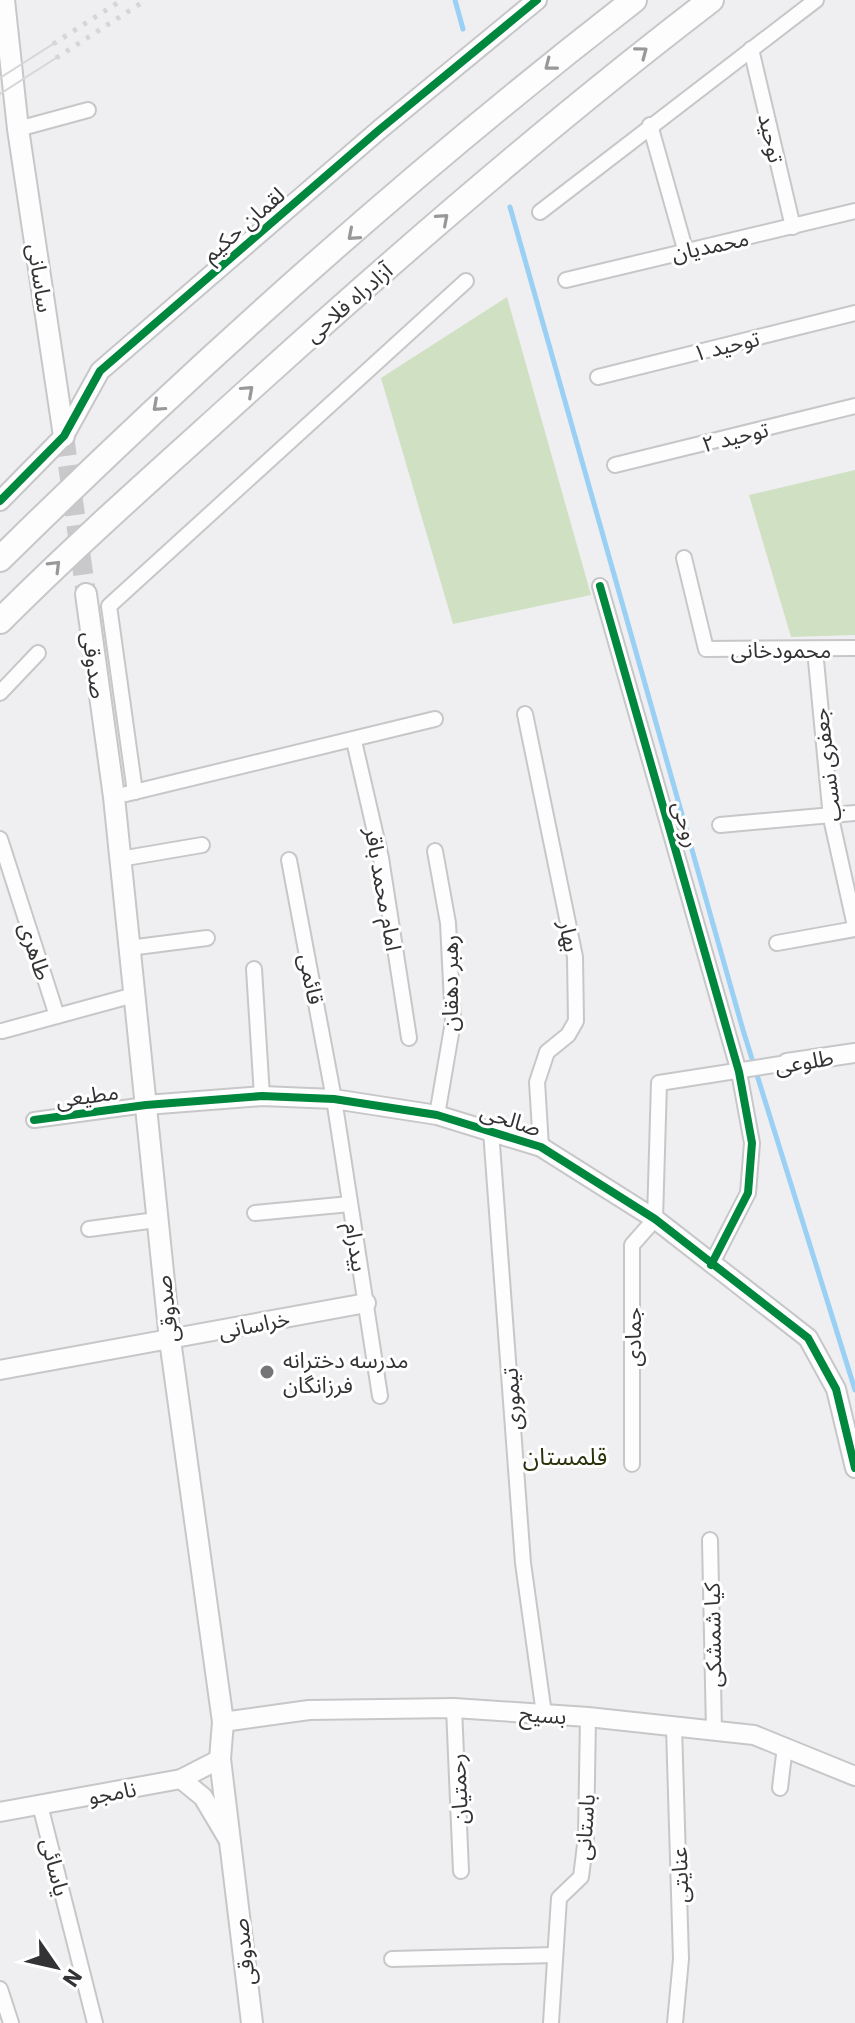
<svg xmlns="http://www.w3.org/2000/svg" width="855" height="2023" font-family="'IBM Plex Sans','Noto Sans Arabic',sans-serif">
<rect width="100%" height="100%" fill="#efeff2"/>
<g fill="#d0e0c2">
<path d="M507 297 591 595 453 624 381 378Z"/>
<path d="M855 470V635L791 637 749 495Z"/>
</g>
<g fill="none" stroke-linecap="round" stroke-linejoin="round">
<g stroke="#99d0f4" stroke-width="5">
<path d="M455 0 463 29"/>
<path d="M510 207 743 1030 855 1390"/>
</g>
<path stroke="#c9c9cc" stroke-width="20" stroke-dasharray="20 10" stroke-linecap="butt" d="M64 436 86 594"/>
<defs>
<g id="minor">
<path d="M751 49 793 227"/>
<path d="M650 125 685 249"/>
<path d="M18 129 88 110"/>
<path d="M540 212 816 0"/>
<path d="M566 280 855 211"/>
<path d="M598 377 855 313"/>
<path d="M615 465 855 406"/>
<path d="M684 558 706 649 855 648"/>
<path d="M600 586 739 1072 752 1143 748 1193 711 1265"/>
<path d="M815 650 831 818 855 926"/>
<path d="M0 693 38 653"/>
<path d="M525 714 575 957 576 1021 568 1035 547 1052 537 1082 541 1147"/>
<path d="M354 741 381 858 409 1038"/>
<path d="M135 792 109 606 466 281"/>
<path d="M126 794 435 719"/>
<path d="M720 825 855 813"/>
<path d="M0 839 57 1016"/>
<path d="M435 851 448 923 453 1022 437 1115"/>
<path d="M120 859 202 845"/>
<path d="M289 860 334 1099 380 1396"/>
<path d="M777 943 855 929"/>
<path d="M129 948 207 938"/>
<path d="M254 969 262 1096"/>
<path d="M2 1031 134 995"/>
<path d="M34 1120 146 1105"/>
<path d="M491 1131 523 1563 544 1714"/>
<path d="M255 1213 350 1204"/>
<path d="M89 1229 156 1220"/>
<path d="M632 1464V1245L655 1219 659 1083 787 1063"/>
<path d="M710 1540 714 1731"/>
<path d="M454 1708 461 1871"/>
<path d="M674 1727 681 1959 675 2023"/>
<path d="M780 1788 785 1746"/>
<path d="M40 1805 95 2023"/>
<path d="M392 1959 554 1955"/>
<path d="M0 1989 11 2023"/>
<path d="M551 2023 559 1898 581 1877 586 1837 588 1717"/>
</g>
<g id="tertiary">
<path d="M0 501 64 436 100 371 379 130 537 0"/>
<path d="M787 1063 855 1053"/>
<path d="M146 1105 262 1096 334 1099 437 1115 541 1147 655 1219 808 1338 836 1389 855 1468"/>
<path d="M0 1370 366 1303"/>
<path d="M223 1722 309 1710 454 1708 588 1717 754 1735 855 1776"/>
<path d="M181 1779 203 1797 228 1839"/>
<path d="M0 1812 181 1779 220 1759"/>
</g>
<g id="secondary">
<path d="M4 0 18 129 64 436"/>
<path d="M86 594 114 797 170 1340 223 1722 220 1759 252 2023"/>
</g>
<g id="motorway">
<path d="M0 559C200 362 412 172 634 0"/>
<path d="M0 621C83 538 171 461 258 382 404 250 554 120 711 0"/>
</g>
</defs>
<use href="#minor" stroke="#c7c7c9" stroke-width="18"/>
<use href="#tertiary" stroke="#c7c7c9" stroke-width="22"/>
<use href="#secondary" stroke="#c7c7c9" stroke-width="24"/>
<use href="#motorway" stroke="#c7c7c9" stroke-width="28"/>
<use href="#minor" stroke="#fdfdfd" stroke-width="14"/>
<use href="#tertiary" stroke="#fdfdfd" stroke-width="18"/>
<use href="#secondary" stroke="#fdfdfd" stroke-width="20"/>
<use href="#motorway" stroke="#fdfdfd" stroke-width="24"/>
<g stroke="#d6d6d7" stroke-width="2">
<path d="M0 78 53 44"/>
<path d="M0 94 56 58"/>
</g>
<g stroke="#d6d6d7" stroke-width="5" stroke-dasharray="4 8" stroke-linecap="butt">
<path d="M53 44 122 0"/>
<path d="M56 58 146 0"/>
</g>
<defs>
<g id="cycleway">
<path d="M0 501 64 436 100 371 379 130 537 0"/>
<path d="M600 586 739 1072 752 1143 748 1193 711 1265"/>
<path d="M34 1120 146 1105 262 1096 334 1099 437 1115 541 1147 655 1219 808 1338 836 1389 855 1468"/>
</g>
</defs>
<use href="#cycleway" stroke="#fff" stroke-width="13"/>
<use href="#cycleway" stroke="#00873e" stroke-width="8"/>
</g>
<defs><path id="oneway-chevron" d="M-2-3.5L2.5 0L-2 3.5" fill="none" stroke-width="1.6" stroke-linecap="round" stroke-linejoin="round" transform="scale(2)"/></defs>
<g stroke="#989899">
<use href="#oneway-chevron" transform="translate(642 52) rotate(-37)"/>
<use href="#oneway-chevron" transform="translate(550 65) rotate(142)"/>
<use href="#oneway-chevron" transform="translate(443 219) rotate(-41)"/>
<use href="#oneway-chevron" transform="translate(353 235) rotate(139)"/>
<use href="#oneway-chevron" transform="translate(248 391) rotate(-42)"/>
<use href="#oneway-chevron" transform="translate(158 406) rotate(138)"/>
<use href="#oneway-chevron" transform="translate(55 566) rotate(-45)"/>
</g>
<circle fill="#757577" stroke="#fff" stroke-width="3" cx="267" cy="1372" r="8"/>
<g text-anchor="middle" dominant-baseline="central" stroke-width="6" stroke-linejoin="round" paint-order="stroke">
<g font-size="22" fill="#333335" stroke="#fff">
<text transform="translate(772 138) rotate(77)">توحید</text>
<text transform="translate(243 224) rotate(-41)">لقمان حکیم</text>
<text transform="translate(710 245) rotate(-12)">محمدیان</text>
<text transform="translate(41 278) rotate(81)">ساسانی</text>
<text transform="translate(348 302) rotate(-41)">آزادراه فلاحی</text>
<text transform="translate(726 345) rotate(-14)">توحید ۱</text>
<text transform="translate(735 436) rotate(-14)">توحید ۲</text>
<text x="781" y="649">محمودخانی</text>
<text transform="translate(95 665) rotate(82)">صدوقی</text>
<text transform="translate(826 765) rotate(-97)">جعفری نسب</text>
<text transform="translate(687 824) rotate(74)">روحی</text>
<text transform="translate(384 889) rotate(80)">امام محمد باقر</text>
<text transform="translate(570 936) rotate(79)">بهار</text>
<text transform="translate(36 951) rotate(72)">طاهری</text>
<text transform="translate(312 979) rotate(79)">قائمی</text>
<text transform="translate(449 983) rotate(-90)">رهبر دهقان</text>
<text transform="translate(804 1061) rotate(-9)">طلوعی</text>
<text transform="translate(87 1095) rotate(-8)">مطیعی</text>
<text transform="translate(511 1119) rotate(18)">صالحی</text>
<text transform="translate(357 1247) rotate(81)">بیدرام</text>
<text transform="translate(166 1309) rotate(-97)">صدوقی</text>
<text transform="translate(254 1324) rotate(-11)">خراسانی</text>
<text transform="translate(632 1337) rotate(-90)">جمادی</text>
<text transform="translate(511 1399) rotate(-94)">تیموری</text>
<text transform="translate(712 1635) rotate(-91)">کیا شمشکی</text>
<text transform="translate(543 1714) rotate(4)">بسیح</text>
<text transform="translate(458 1789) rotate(-93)">رحمتیان</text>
<text transform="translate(112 1792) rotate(-10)">نامجو</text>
<text transform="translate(584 1827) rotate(-86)">باستانی</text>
<text transform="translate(56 1867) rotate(76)">یاسائی</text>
<text transform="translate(679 1875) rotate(-92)">عنایتی</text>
<text transform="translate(243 1952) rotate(-97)">صدوقی</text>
</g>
<g font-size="22" fill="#333335" stroke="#fff" text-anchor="start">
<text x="283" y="1359">مدرسه دخترانه<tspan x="283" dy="25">فرزانگان</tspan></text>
</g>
<g font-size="24" fill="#29320b" stroke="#fff">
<text x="565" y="1456">قلمستان</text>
</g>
</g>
<g transform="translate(56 1967) rotate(124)" stroke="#ffffff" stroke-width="6" paint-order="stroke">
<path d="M0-6L14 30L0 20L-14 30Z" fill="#333335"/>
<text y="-12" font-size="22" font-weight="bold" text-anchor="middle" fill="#333335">N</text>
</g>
</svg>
